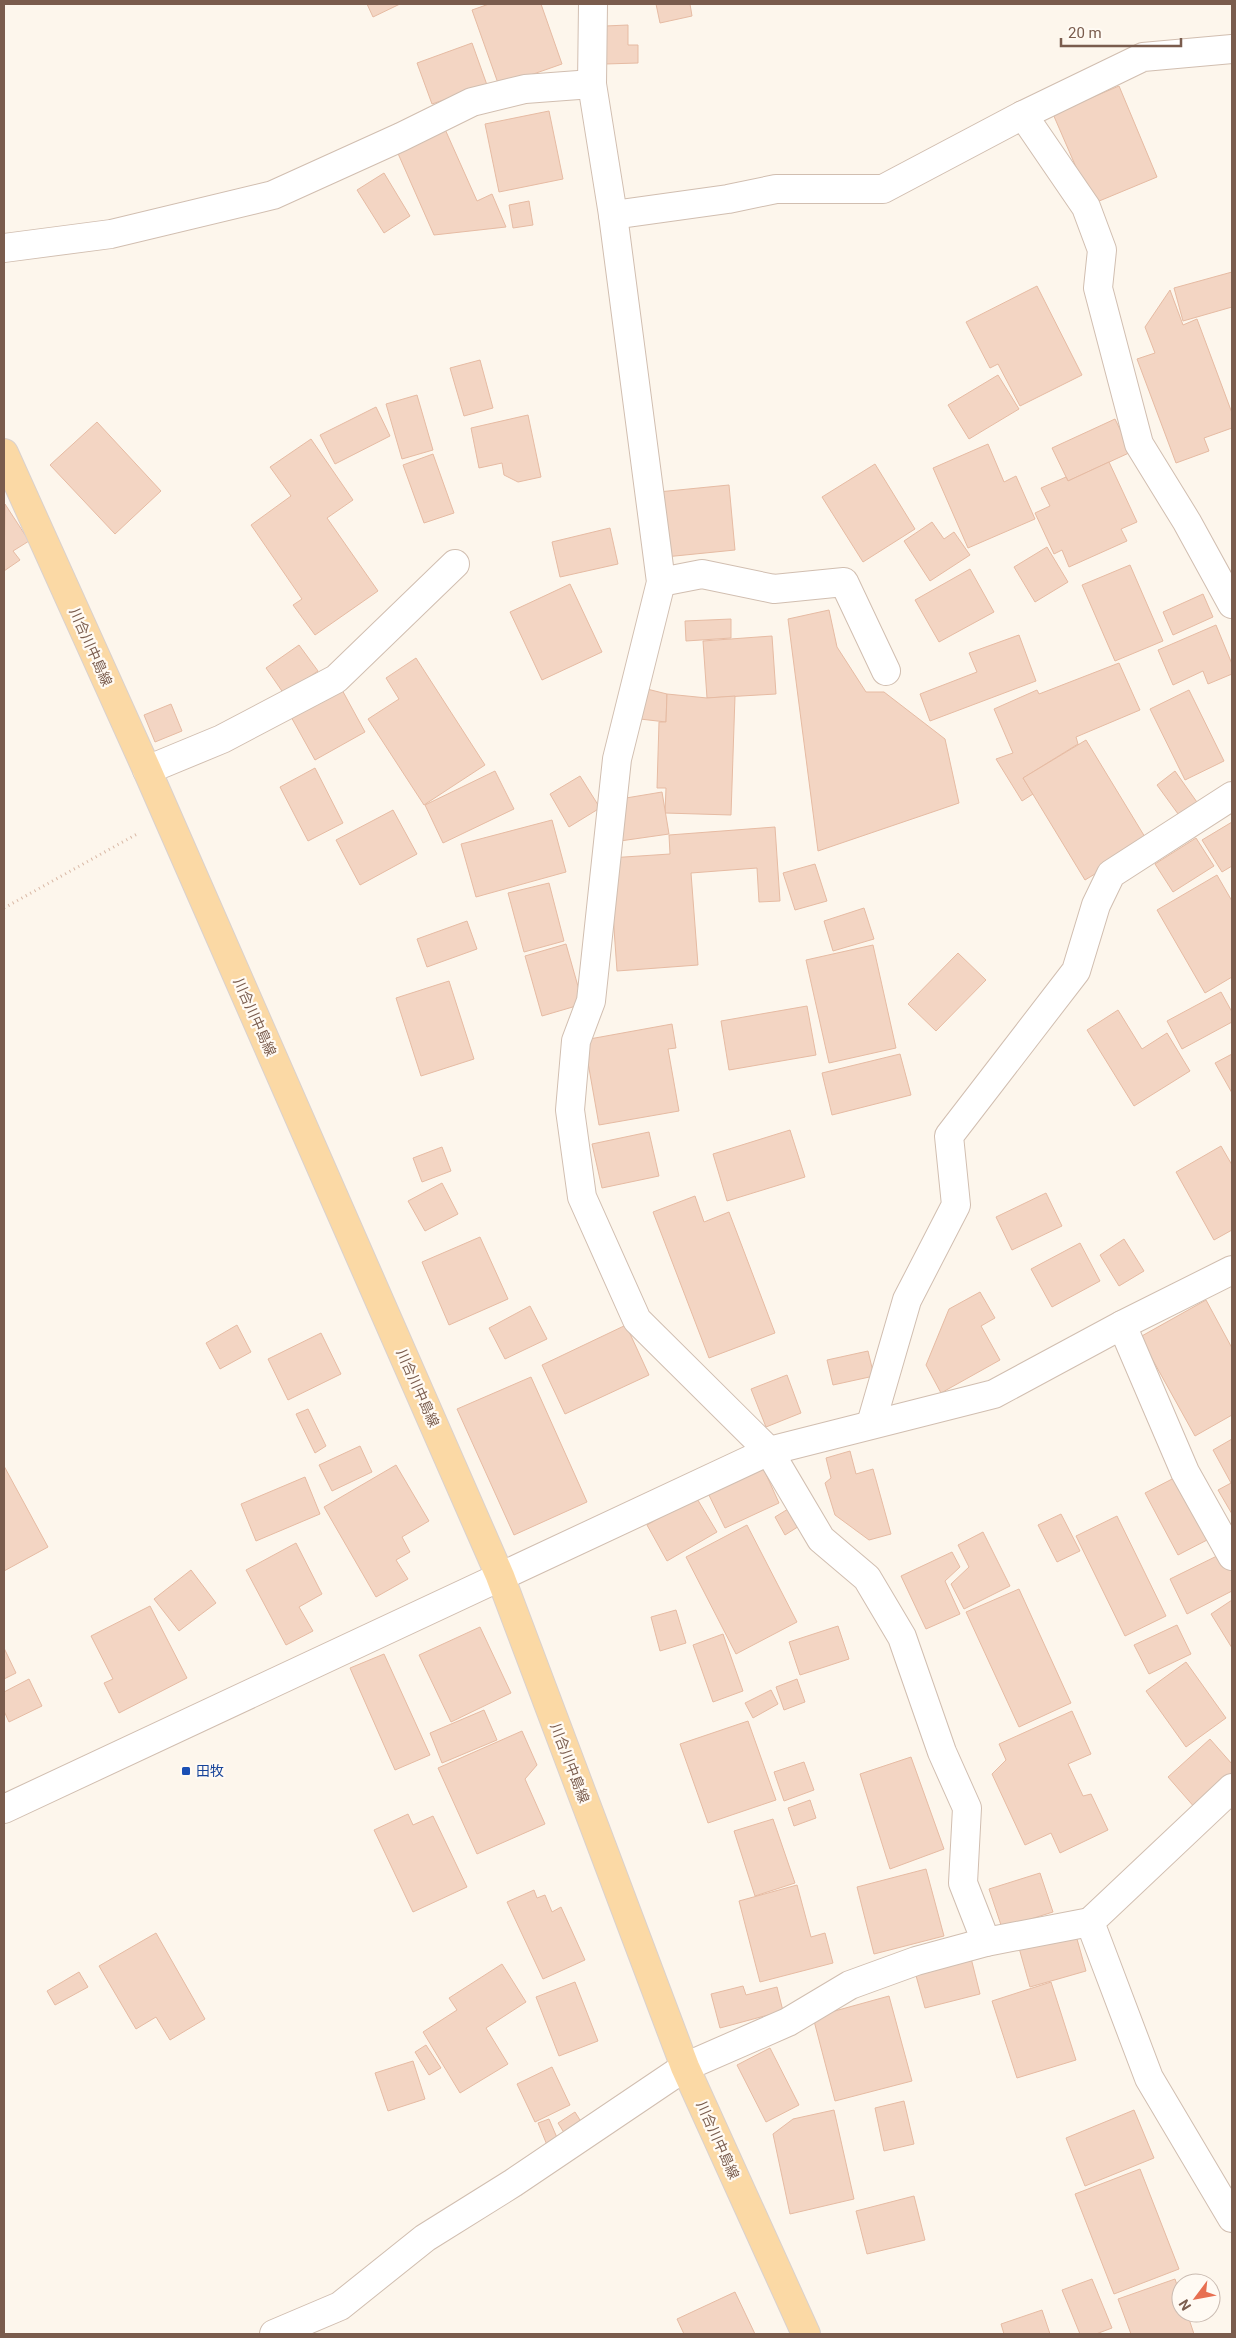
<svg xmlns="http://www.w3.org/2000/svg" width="1236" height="2338" font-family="Roboto,'Noto Sans JP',sans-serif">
<rect width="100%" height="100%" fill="#fdf6ec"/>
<g fill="#f3d5c3" stroke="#e6bba3">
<path d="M367 4H400L373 17Z"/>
<path d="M489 4H541L562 64 499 86 472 10Z"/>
<path d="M656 4H690L692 16 660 23Z"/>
<path d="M628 25V45H638V63L605 64V26Z"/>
<path d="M472 43 487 85 432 104 417 63Z"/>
<path d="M1119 86 1157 177 1092 204 1053 114Z"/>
<path d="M549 111 563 179 499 192 485 124Z"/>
<path d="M444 127 477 201 492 194 506 227 434 235 396 149Z"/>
<path d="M384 173 410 216 384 233 357 190Z"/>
<path d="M529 201 533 225 513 228 509 205Z"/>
<path d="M1232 272V307L1183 321 1174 288Z"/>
<path d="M1037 286 1082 375 1020 406 998 364 990 368 966 322Z"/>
<path d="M1170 290 1183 325 1197 319 1232 413V428L1204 438 1209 451 1176 463 1137 359 1155 353 1145 327Z"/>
<path d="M480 360 493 408 464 416 450 368Z"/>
<path d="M998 375 1019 409 969 439 948 405Z"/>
<path d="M417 395 433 450 402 459 386 404Z"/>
<path d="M376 407 390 436 335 464 320 435Z"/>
<path d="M528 415 541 477 518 482 504 475 502 463 479 468 471 428Z"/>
<path d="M1115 419 1131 452 1068 481 1052 448Z"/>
<path d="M97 422 161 491 115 534 50 465Z"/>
<path d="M311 439 353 500 327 518 378 591 315 635 293 605 302 599 251 525 291 496 270 467Z"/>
<path d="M988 444 1004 482 1016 476 1035 519 968 548 933 468Z"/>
<path d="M433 454 454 513 424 523 403 465Z"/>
<path d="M1109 462 1137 522 1121 529 1127 541 1069 567 1062 550 1054 554 1035 513 1050 506 1041 488 1066 477 1068 481Z"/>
<path d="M875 464 915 529 863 562 822 497Z"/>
<path d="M729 485 735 550 665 557 658 492Z"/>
<path d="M5 504 29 541 13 551 20 560 4 571Z"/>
<path d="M932 522 944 539 954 532 970 555 930 581 904 541Z"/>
<path d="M610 528 618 564 560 577 552 542Z"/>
<path d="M1047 547 1068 582 1035 602 1014 567Z"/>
<path d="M1130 565 1163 641 1115 661 1082 585Z"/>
<path d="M970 569 994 612 939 642 915 600Z"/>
<path d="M570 584 602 652 542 680 510 612Z"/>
<path d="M1203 594 1213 617 1173 635 1163 612Z"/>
<path d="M829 610 837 647 866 692H884L945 739 959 803 818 851 788 619Z"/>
<path d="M731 619V638L686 641 685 621Z"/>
<path d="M1216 625 1232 664V674L1208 684 1203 671 1173 685 1158 650Z"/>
<path d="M1019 635 1036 681 930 721 920 694 977 672 969 653Z"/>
<path d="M772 636 776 694 707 698 703 641Z"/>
<path d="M299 645 318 671 284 694 266 668Z"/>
<path d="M416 658 485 765 424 805 368 719 399 699 386 678Z"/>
<path d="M1119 663 1140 710 1076 737 1078 744 1023 778 1033 794 1022 801 996 759 1013 753 994 709 1037 690 1039 694Z"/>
<path d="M341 688 365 732 315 760 290 715Z"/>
<path d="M643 688 667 694 666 722 640 719Z"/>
<path d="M1189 690 1224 761 1185 780 1150 709Z"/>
<path d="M667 694 707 698 735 696 731 815 665 813 666 788H657L659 722H666Z"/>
<path d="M171 704 182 731 155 742 144 715Z"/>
<path d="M1086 740 1148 842 1085 880 1023 778Z"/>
<path d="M315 768 343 823 308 841 280 787Z"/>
<path d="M495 771 514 809 443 843 425 805Z"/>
<path d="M1175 771 1199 805 1181 818 1157 785Z"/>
<path d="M580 776 600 808 569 827 550 794Z"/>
<path d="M662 792 669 834 620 841 614 800Z"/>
<path d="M393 810 417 854 360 885 336 840Z"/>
<path d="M552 820 566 872 476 897 461 844Z"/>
<path d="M1232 822V866L1222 872 1202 840Z"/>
<path d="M775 827 780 901 759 902 757 868 691 873 698 965 617 971 609 858 670 854 669 835Z"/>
<path d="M1196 838 1214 866 1173 892 1155 864Z"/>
<path d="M815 864 827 901 795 910 783 873Z"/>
<path d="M1217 875 1232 901V977L1205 993 1157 910Z"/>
<path d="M549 883 564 941 524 952 508 893Z"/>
<path d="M864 908 874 939 833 951 824 921Z"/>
<path d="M467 921 477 949 427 967 417 939Z"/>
<path d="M566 944 583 1004 542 1016 525 956Z"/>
<path d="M873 945 896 1048 829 1063 806 960Z"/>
<path d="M958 953 986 980 936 1031 908 1004Z"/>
<path d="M449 981 474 1059 421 1076 396 998Z"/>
<path d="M1221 992 1232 1012V1022L1182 1049 1167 1021Z"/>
<path d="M807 1006 816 1055 729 1070 721 1021Z"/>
<path d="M1118 1010 1142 1049 1167 1033 1190 1071 1134 1106 1087 1030Z"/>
<path d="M672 1024 676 1048 668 1049 679 1111 599 1125 584 1040Z"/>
<path d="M900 1054 911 1095 832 1115 822 1073Z"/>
<path d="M1232 1054V1093L1215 1063Z"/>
<path d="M790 1130 805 1177 727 1201 713 1154Z"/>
<path d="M649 1132 659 1176 602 1188 592 1144Z"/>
<path d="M1221 1146 1232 1165V1230L1214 1240 1176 1172Z"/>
<path d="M442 1147 451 1171 422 1182 413 1158Z"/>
<path d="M442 1183 458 1214 425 1231 408 1201Z"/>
<path d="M1046 1193 1062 1226 1012 1250 996 1217Z"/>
<path d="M695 1196 704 1222 729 1212 775 1333 709 1358 653 1212Z"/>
<path d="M480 1237 508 1299 449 1325 422 1262Z"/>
<path d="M1124 1239 1144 1271 1119 1286 1100 1255Z"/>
<path d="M1080 1243 1100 1281 1052 1307 1031 1269Z"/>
<path d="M980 1292 995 1318 981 1326 1000 1360 941 1393 926 1365 949 1309Z"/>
<path d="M1206 1300 1232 1348V1415L1195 1436 1140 1337Z"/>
<path d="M530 1306 547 1339 505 1359 489 1328Z"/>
<path d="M237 1325 251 1352 220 1369 206 1343Z"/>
<path d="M626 1325 649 1375 565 1414 542 1365Z"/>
<path d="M321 1333 341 1374 288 1400 268 1359Z"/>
<path d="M868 1351 874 1376 833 1385 827 1360Z"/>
<path d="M787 1375 801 1413 766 1427 751 1389Z"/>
<path d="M531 1377 587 1502 514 1535 457 1409Z"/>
<path d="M308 1409 326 1446 315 1453 296 1414Z"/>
<path d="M1232 1439V1514L1218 1490 1231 1483 1213 1450Z"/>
<path d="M360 1446 372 1472 332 1491 319 1465Z"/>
<path d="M850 1451 856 1474 873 1469 891 1534 869 1540 835 1515 825 1483 831 1478 826 1458Z"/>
<path d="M761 1463 779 1503 725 1528 706 1489Z"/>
<path d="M396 1465 429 1521 402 1537 410 1552 396 1560 408 1579 376 1597 324 1507Z"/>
<path d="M4 1466 48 1547 4 1571Z"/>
<path d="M305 1477 320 1514 256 1541 241 1504Z"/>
<path d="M1176 1477 1209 1539 1178 1555 1145 1493Z"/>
<path d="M696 1497 717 1532 667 1561 647 1525Z"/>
<path d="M793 1506 804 1523 785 1535 775 1517Z"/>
<path d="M1061 1514 1080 1551 1057 1562 1038 1525Z"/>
<path d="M1117 1516 1166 1616 1125 1636 1076 1536Z"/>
<path d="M747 1525 797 1622 736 1654 686 1557Z"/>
<path d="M983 1532 1010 1586 964 1609 951 1584 969 1567 958 1545Z"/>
<path d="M296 1543 322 1594 299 1607 313 1631 286 1645 246 1570Z"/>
<path d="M952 1552 960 1567 945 1581 960 1614 926 1629 901 1576Z"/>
<path d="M1223 1553 1232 1571V1591L1187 1614 1170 1579Z"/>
<path d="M191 1570 216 1603 179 1631 154 1599Z"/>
<path d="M1019 1589 1071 1703 1019 1727 966 1612Z"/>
<path d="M1232 1600V1648L1211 1614Z"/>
<path d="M150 1606 187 1678 119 1713 104 1683 113 1679 91 1636Z"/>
<path d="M676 1610 686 1643 660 1651 651 1617Z"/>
<path d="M1177 1625 1191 1654 1149 1674 1134 1645Z"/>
<path d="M838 1626 849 1659 800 1675 789 1642Z"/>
<path d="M480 1627 511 1693 451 1722 419 1655Z"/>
<path d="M723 1634 743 1691 713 1702 693 1645Z"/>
<path d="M4 1648 16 1673 4 1679Z"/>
<path d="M384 1654 430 1755 395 1770 350 1668Z"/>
<path d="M1186 1662 1226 1718 1186 1747 1146 1691Z"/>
<path d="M29 1679 42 1706 9 1722 4 1711V1692Z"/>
<path d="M797 1679 805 1702 784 1710 776 1687Z"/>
<path d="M771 1690 778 1704 753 1718 745 1703Z"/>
<path d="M484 1710 497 1740 442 1763 430 1733Z"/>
<path d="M1072 1711 1091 1754 1068 1764 1083 1796 1091 1794 1108 1830 1060 1853 1051 1833 1025 1845 992 1774 1006 1760 999 1744Z"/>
<path d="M748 1721 776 1800 708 1823 680 1744Z"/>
<path d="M522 1731 537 1765 525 1779 545 1824 477 1854 438 1768Z"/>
<path d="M1210 1739 1232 1764V1776L1196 1809 1168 1777Z"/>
<path d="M911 1757 944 1849 890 1869 860 1774Z"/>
<path d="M804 1762 814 1790 784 1801 774 1772Z"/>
<path d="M810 1800 816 1818 794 1826 788 1808Z"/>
<path d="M408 1814 413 1825 433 1816 467 1887 413 1912 374 1830Z"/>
<path d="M773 1819 795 1883 755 1896 734 1831Z"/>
<path d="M926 1869 944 1936 874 1954 857 1887Z"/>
<path d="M1040 1873 1053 1912 1002 1928 989 1889Z"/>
<path d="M797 1885 811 1937 825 1933 833 1963 760 1982 739 1901Z"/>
<path d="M534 1890 537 1898 545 1895 552 1912 561 1907 585 1960 543 1979 507 1902Z"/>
<path d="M1075 1932 1086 1971 1030 1987 1019 1948Z"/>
<path d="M156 1933 205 2019 170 2040 156 2017 136 2029 99 1966Z"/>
<path d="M971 1958 980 1994 925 2008 915 1972Z"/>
<path d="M502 1964 526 2002 486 2028 508 2064 460 2093 423 2032 457 2010 449 1998Z"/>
<path d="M79 1972 88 1987 55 2005 47 1991Z"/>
<path d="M575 1982 598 2041 559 2056 536 1997Z"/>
<path d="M1051 1982 1076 2060 1017 2078 992 2001Z"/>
<path d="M743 1986 746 1995 777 1987 783 2011 720 2028 711 1994Z"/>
<path d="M889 1996 912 2081 835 2101 813 2017Z"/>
<path d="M426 2045 441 2068 429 2075 415 2052Z"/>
<path d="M770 2048 799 2105 766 2122 737 2065Z"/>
<path d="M413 2061 425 2099 388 2111 375 2073Z"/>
<path d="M552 2067 570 2105 535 2122 517 2084Z"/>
<path d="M904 2101 914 2144 884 2151 875 2108Z"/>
<path d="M834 2110 854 2199 790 2214 773 2134 793 2119Z"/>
<path d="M1134 2110 1154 2158 1085 2186 1066 2138Z"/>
<path d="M575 2112 585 2128 568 2139 558 2123Z"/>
<path d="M549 2119 558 2140 547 2145 538 2123Z"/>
<path d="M1140 2169 1179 2269 1114 2294 1075 2194Z"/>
<path d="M914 2196 925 2240 867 2254 856 2211Z"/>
<path d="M1092 2279 1112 2328 1096 2334H1080L1062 2290Z"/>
<path d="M1175 2279 1181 2297V2313H1187L1194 2334H1131L1118 2299Z"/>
<path d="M735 2292 755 2334H684L677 2319Z"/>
<path d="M1042 2310 1050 2334H1004L1001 2324Z"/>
</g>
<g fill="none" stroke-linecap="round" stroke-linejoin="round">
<defs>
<g id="minor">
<path d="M593 4 592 84 613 215 661 582 617 759 591 1001 576 1041 570 1110 582 1197 637 1320 769 1451 821 1539 867 1578 902 1637 942 1752 967 1808 963 1883 986 1942"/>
<path d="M1023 115 1086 207 1102 250 1098 288 1139 444 1187 522 1232 604"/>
<path d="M613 215 728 199 776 189H883L1023 115 1143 57 1232 49"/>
<path d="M4 248 111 234 273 195 401 137 472 102 525 89 592 84"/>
<path d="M661 582 702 574 774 589 844 582 886 671"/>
<path d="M147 770 222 739 336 679 455 564"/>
<path d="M1122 1325 1185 1472 1232 1556"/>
<path d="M871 1424 907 1300 956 1205 949 1136 1076 971 1096 905 1111 874 1232 796"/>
<path d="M1232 1788 1090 1922 1149 2078 1232 2218"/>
<path d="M4 1809 769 1451 994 1394 1122 1325 1232 1270"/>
<path d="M274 2334 340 2306 425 2238 513 2183 685 2067 788 2022 850 1985 916 1961 986 1942 1090 1922"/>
</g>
<path id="major" d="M4 453 147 770 500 1576 685 2067 806 2334"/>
</defs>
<use href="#minor" stroke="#d1beb0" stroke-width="30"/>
<use href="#major" stroke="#dad1cd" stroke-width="30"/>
<path stroke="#d9b8a5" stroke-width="3" stroke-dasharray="1 4" stroke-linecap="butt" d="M4 908 137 834"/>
<use href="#minor" stroke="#fff" stroke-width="28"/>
<use href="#major" stroke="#fbd9a5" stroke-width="28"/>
</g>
<rect fill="#1a4fb4" stroke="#fffaf3" stroke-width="2" x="181" y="1766" width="10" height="10" rx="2.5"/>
<g text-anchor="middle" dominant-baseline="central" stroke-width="4.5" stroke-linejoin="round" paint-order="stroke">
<g font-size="14" fill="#7a5c4d" stroke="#fffaf3">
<text transform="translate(91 647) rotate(66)">川合川中島線</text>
<text transform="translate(255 1017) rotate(66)">川合川中島線</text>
<text transform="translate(418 1388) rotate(66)">川合川中島線</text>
<text transform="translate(570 1763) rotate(69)">川合川中島線</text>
<text transform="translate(718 2140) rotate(66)">川合川中島線</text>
</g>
<g font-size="14" fill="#164399" stroke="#fffaf3" text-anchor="start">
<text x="196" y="1771">田牧</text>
</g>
</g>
<rect width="1236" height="2338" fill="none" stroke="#7a5c4d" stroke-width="10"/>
<g transform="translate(1196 2298) rotate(238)"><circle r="24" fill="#fffaf3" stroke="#cabbb1"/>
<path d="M0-4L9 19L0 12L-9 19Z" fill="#e76f51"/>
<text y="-8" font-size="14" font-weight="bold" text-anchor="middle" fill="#7a5c4d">N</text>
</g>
<path d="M1061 38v8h120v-8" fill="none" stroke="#7a5c4d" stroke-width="2.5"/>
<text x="1068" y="38" font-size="15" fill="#7a5c4d" stroke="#fffaf3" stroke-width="4" paint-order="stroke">20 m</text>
</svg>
